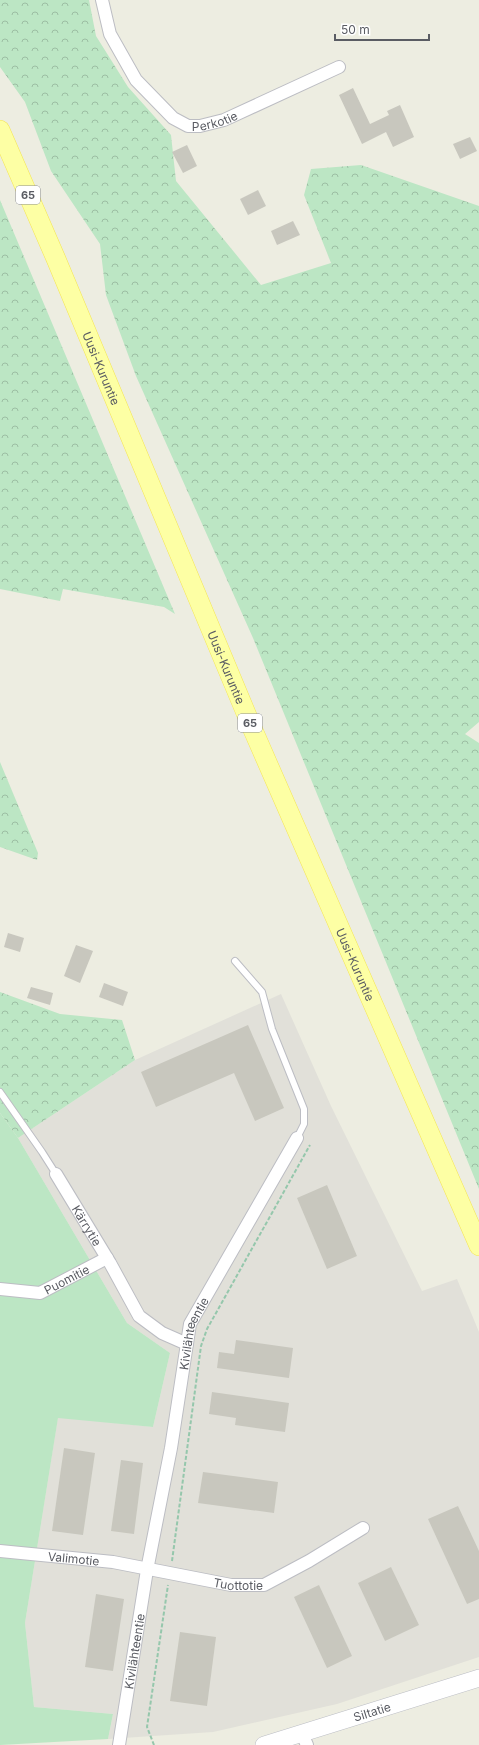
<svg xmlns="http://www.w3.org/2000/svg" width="479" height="1745" font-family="Inter,sans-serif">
<defs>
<pattern id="forest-crowns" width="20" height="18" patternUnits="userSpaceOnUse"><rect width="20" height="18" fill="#bce6c4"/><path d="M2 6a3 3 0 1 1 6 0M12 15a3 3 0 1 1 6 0" fill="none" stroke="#9cbea3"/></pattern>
</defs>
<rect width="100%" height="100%" fill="#edede1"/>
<path fill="#e1e0d9" d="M281 994 331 1106 422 1291 457 1279 479 1332V1657L337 1704 213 1732 108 1739 113 1714 34 1707 25 1623 58 1417 153 1427 170 1353 127 1323 18 1138 135 1060Z"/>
<path fill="#bce6c4" d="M0 1113 18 1138 127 1323 170 1353 153 1427 58 1418 25 1623 34 1707 113 1714 108 1739 0 1745Z"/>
<g fill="url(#forest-crowns)">
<path d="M0 0H89L96 36 128 87 171 135 176 181 261 285 331 263 304 195 311 169 361 165 479 206V722L465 734 479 743V1189L253 638 136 376 106 295 100 244 51 171 25 102 0 67Z"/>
<path d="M0 200 175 614 164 607 63 589 60 601 0 589Z"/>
<path d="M0 762 38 853 37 860 0 847Z"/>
<path d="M0 992 60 1014 122 1020 135 1060 18 1138 0 1113Z"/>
</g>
<g fill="#c8c7be">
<path d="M353 88 370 124 389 115 387 111 400 105 414 137 393 147 386 132 362 144 339 95Z"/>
<path d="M470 137 477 151 460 159 453 144Z"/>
<path d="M187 145 197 166 183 173 172 152Z"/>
<path d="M258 190 266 206 248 215 240 199Z"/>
<path d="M293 221 300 235 277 245 271 231Z"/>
<path d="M8 933 24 938 20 952 4 947Z"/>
<path d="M76 945 93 951 80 983 64 976Z"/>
<path d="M104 983 128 992 123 1006 99 997Z"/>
<path d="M31 987 53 993 50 1005 27 998Z"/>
<path d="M248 1025 284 1108 255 1121 234 1073 156 1107 141 1072Z"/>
<path d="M327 1185 357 1256 327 1269 297 1198Z"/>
<path d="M236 1340 293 1348 289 1378 217 1368 219 1352 234 1354Z"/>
<path d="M212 1392 289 1403 285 1432 235 1425 236 1418 209 1414Z"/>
<path d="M64 1448 95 1453 83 1535 52 1531Z"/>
<path d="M121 1460 143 1463 134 1534 111 1531Z"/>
<path d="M203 1472 278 1482 274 1513 198 1503Z"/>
<path d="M458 1506 479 1551V1599L467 1604 428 1519Z"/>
<path d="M391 1567 419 1625 385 1641 358 1583Z"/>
<path d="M319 1585 352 1656 327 1668 294 1597Z"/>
<path d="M96 1594 124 1599 113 1671 85 1667Z"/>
<path d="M180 1632 216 1637 207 1706 170 1701Z"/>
</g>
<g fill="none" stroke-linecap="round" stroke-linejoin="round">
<defs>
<g id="service">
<path d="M235 961 262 992 272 1029 304 1109V1124L297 1138"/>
<path d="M0 1092 42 1152 56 1174"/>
</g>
<g id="minor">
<path id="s1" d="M102 0 110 34 136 80 173 118 188 126H200L224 120 339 67"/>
<path id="s2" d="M56 1174 110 1263 139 1316 162 1333 187 1344"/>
<path id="s3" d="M0 1289 40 1293 107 1258"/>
<path id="s4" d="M0 1551 113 1562 231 1585H264L309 1561 363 1528"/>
<path d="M302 1734 307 1745"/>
<path id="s5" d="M119 1745 147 1570 171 1448 190 1324 297 1138"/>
</g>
<g id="secondary">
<path id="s6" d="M264 1745 479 1678"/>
</g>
<g id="primary">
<path id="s7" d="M0 130 56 259 253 730 479 1246"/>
</g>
</defs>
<use href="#service" stroke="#bcbdc3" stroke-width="8"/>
<use href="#minor" stroke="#bcbdc3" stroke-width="14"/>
<use href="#secondary" stroke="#bcbec5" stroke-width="18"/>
<use href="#primary" stroke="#f5e552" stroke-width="20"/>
<g stroke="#95c7ac" stroke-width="2" stroke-dasharray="4 2" stroke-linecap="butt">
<path d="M172 1561 201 1346 207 1329 310 1145"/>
<path d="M154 1745 147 1727 168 1585"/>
</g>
<use href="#service" stroke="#fff" stroke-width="6"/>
<use href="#minor" stroke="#fff" stroke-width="12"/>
<use href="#secondary" stroke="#fff" stroke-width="17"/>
<use href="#primary" stroke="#fdffa4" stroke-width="19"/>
</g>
<g text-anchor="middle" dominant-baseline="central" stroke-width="4" stroke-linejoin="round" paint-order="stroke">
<g fill="#fff" stroke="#8c8d92" stroke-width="1">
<rect x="16" y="186" width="24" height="18" rx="3"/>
<rect x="238" y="714" width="24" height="18" rx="3"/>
</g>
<g font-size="11" font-weight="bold" fill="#5a5c63">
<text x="28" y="195">65</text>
<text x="250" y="723">65</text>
</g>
<g font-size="12" fill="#5a5c63" stroke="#fff">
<text stroke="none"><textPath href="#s1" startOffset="185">Perkotie</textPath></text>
<text stroke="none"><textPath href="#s7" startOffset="259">Uusi-Kuruntie</textPath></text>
<text stroke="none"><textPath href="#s7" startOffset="583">Uusi-Kuruntie</textPath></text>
<text stroke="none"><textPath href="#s7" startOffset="907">Uusi-Kuruntie</textPath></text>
<text stroke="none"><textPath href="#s2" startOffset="60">Kärrytie</textPath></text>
<text stroke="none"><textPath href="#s3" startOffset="70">Puomitie</textPath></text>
<text stroke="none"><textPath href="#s5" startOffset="419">Kivilähteentie</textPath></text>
<text stroke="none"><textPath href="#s4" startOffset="74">Valimotie</textPath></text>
<text stroke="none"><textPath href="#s4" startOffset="241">Tuottotie</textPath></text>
<text stroke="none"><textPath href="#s5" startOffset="95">Kivilähteentie</textPath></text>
<text stroke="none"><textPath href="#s6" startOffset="113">Siltatie</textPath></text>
</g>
</g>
<path d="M335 34v6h94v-6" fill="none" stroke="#5a5c63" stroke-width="2"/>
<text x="341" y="34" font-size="12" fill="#5a5c63" stroke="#ffffff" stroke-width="3" paint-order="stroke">50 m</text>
</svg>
